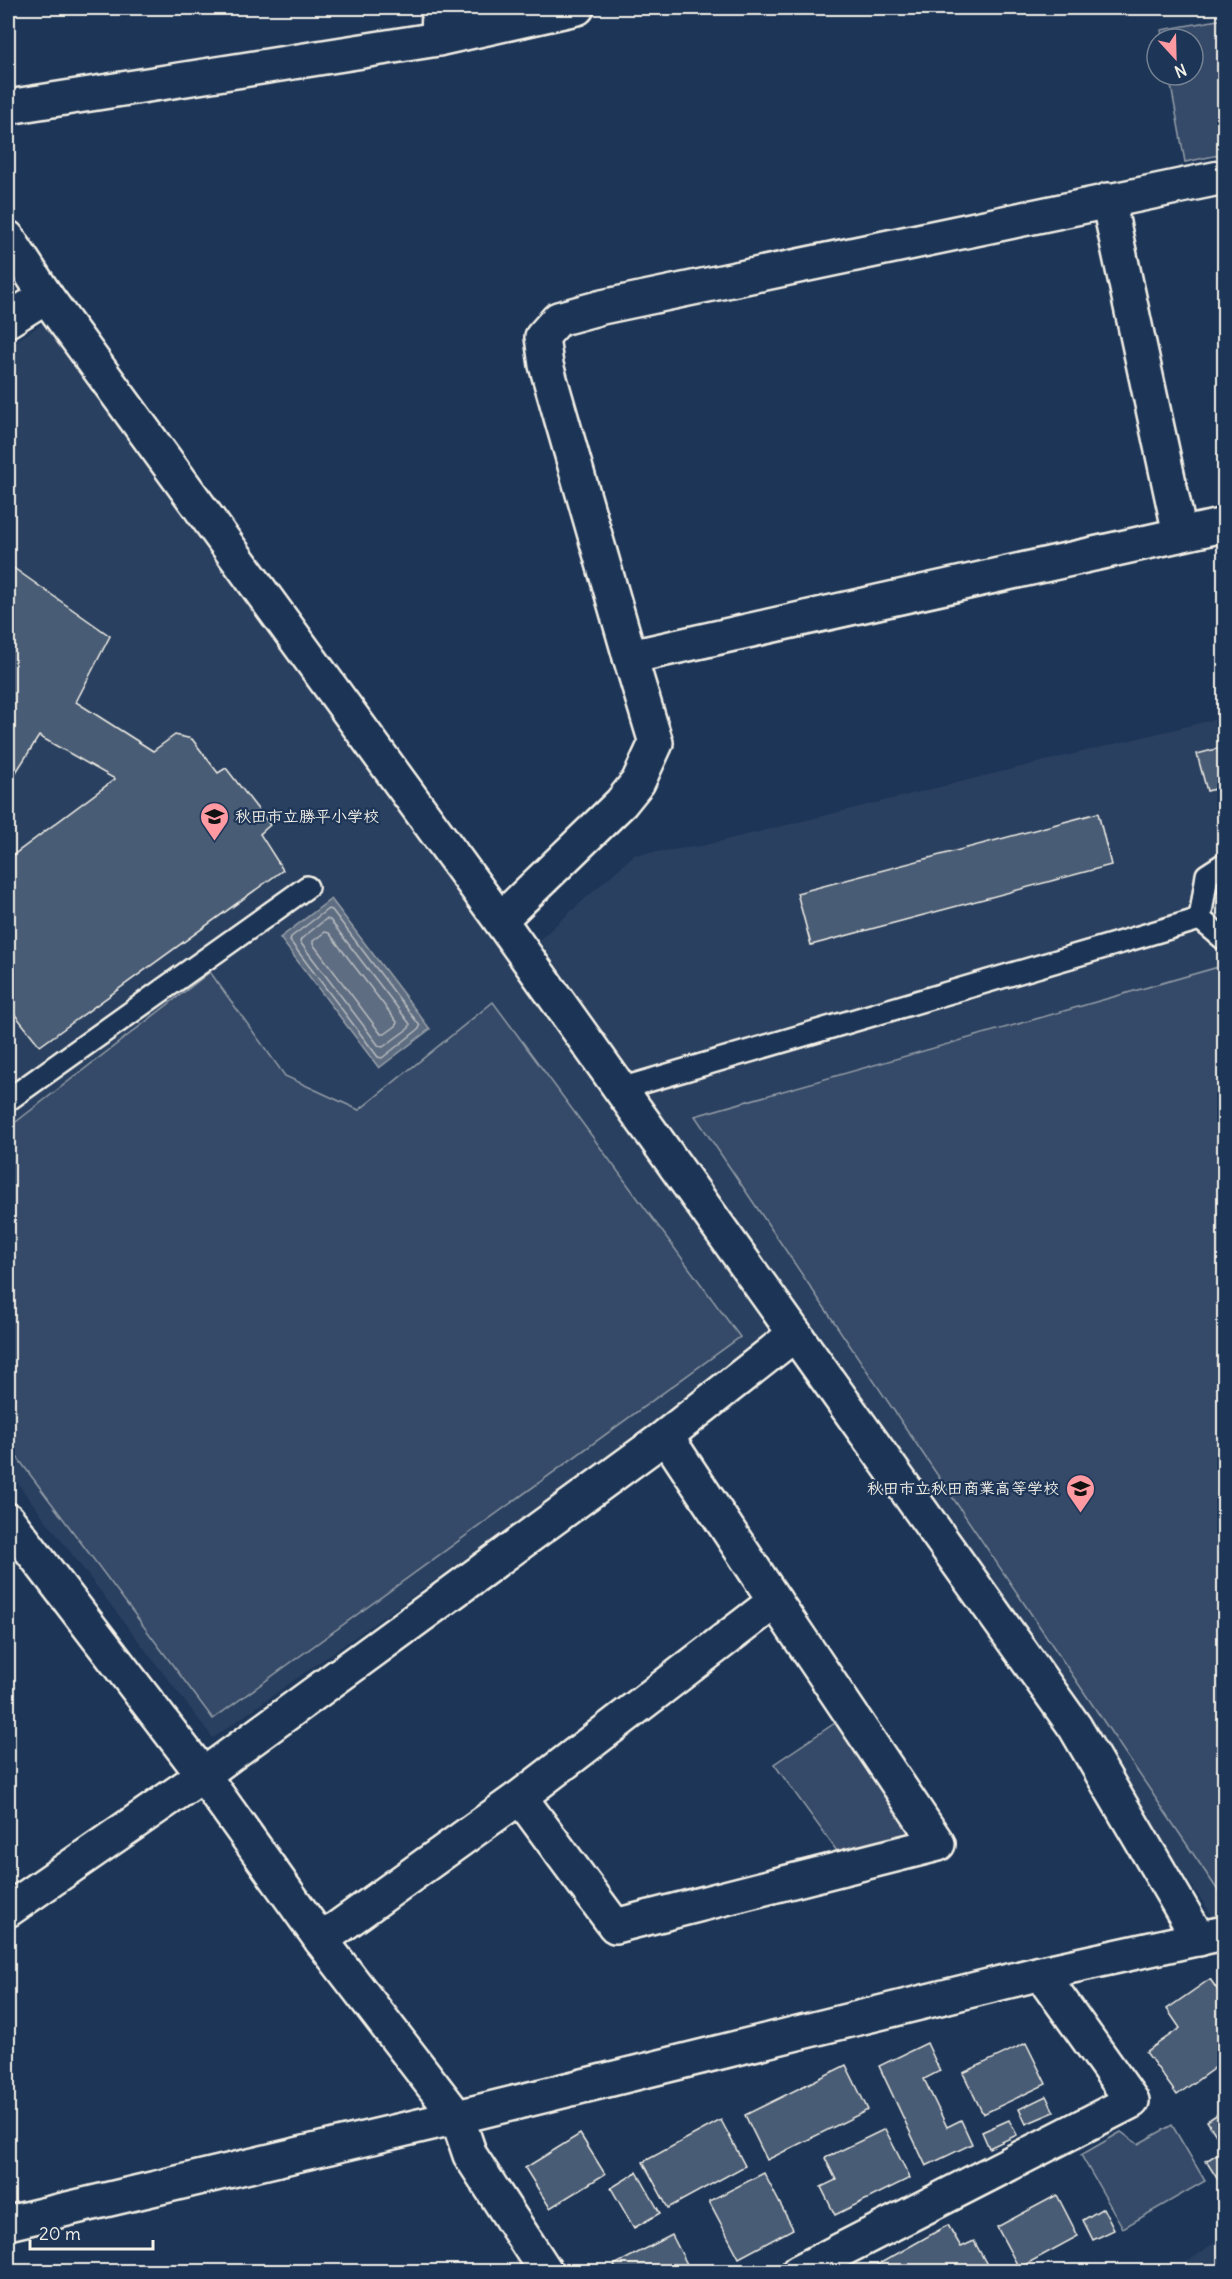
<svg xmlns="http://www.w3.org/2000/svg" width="1232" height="2279" font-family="Delius,'Klee One',sans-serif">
<rect width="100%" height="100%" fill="#1d3557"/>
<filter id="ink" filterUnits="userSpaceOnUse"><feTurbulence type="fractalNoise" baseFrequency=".0167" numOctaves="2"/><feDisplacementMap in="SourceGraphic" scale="12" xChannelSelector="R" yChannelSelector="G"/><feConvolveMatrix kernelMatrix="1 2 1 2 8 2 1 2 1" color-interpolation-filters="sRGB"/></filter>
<g filter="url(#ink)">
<g fill="#2a4060">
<path d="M45 322 779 1336 213 1738 8 1471V346Z"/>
<path d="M1224 717V1937L1210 1912 539 940 634 855 701 846Z"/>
<path d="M1224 2236V2271H1174Z"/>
</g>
<g fill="#354a67" stroke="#949ea8" stroke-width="1.5">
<path d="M1224 19V154L1185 162 1169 75H1193V39H1163L1161 30Z"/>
<path d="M1222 966 1224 970V1897L1223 1898 695 1116Z"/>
<path d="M210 972 285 1076 359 1110 493 1002 740 1337 213 1719 8 1445V1128Z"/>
<path d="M838 1721 911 1833 839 1854 774 1764Z"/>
<path d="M1172 2125 1205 2181 1123 2228 1081 2155 1121 2132 1138 2144Z"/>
</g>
<path fill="#5e6d82" stroke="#9aa2ab" stroke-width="1.5" d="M331 899 430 1029 379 1068 280 938Z"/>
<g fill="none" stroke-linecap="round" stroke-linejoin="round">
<g stroke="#b8bcbf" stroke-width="1.5">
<path d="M328 909 332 910 420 1026 419 1029 382 1058 378 1057 290 941 291 937Z"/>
<path d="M326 919 330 920 410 1024 409 1028 383 1047 379 1046 300 942 301 939Z"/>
<path d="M325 932 329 933 397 1022 396 1026 385 1034H381L313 944V941Z"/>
</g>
</g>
<g fill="#485b74" stroke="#f4f1e8" stroke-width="1.5">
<path d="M8 564 110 636 76 702 153 751 175 735 192 739 218 773 226 768 270 825 260 834 283 870 40 1046 8 1006V859L115 779 39 736 8 785Z"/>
<path d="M1224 747V787L1207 791 1197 754Z"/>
<path d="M1098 813 1111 865 811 945 797 893Z"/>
<path d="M1224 880V902L1215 886Z"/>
<path d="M1210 1979 1224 1999V2061L1177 2095 1146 2052 1180 2028 1167 2009Z"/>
<path d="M927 2043 940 2071 924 2079 947 2127 961 2120 972 2144 926 2166 879 2066Z"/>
<path d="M1026 2043 1046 2084 983 2114 963 2073Z"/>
<path d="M846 2065 868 2110 767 2160 745 2115Z"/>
<path d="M1046 2096 1054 2112 1026 2124 1019 2109Z"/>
<path d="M1224 2110V2148L1207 2121Z"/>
<path d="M721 2120 745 2166 668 2208 643 2162Z"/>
<path d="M1009 2120 1017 2135 989 2148 982 2132Z"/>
<path d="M885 2129 910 2178 835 2215 821 2187 836 2180 825 2158Z"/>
<path d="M580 2134 605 2174 550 2208 525 2168Z"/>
<path d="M1220 2152 1224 2159V2176L1218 2180 1206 2161Z"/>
<path d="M637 2172 660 2213 634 2228 611 2188Z"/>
<path d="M764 2173 793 2229 739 2258 709 2201Z"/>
<path d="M1057 2195 1078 2236 1019 2268 997 2227Z"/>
<path d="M1103 2208 1114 2230 1093 2240 1083 2220Z"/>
<path d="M948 2225 961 2247 974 2241 991 2272H881L877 2265Z"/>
<path d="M672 2235 691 2272H618L614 2265Z"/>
</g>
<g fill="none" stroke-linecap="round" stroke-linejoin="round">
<defs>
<g id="service">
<path d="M1200 919 1207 875 1224 864"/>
<path d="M620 1089 1200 919 1224 939"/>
<path d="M8 1100 307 887"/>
</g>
<g id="minor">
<path d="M438 39 439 8"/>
<path d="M8 107 438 39 577 8"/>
<path d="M1108 200 1180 534"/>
<path d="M8 320 46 296"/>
<path d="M630 657 546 365 542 337 558 319 602 307 1224 177"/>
<path d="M500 920 621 803 638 782 656 743 630 657 1224 525"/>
<path d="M666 1436 775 1601"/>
<path d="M8 1520 203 1775 321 1940 457 2117 470 2155 546 2272"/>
<path d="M8 1910 203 1775 666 1436 795 1334"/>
<path d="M321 1940 520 1797 775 1601 938 1844 615 1926 520 1797"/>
<path d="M798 2272 1132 2101 1041 1973"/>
</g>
<g id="tertiary">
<path d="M8 238 46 296 500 920 1075 1727 1199 1939"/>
<path d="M8 2223 457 2117 1041 1973 1224 1933"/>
</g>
</defs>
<use href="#service" stroke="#f4f1e8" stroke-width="26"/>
<use href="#minor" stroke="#f4f1e8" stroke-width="38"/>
<use href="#tertiary" stroke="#f4f1e8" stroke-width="38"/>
<use href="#service" stroke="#1d3557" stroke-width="21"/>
<use href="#minor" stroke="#1d3557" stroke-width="33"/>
<use href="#tertiary" stroke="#1d3557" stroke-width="33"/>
</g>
</g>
<defs>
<symbol id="school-pin" viewBox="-11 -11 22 30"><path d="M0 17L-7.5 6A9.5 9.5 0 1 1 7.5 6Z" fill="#ff9aa2" stroke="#1d3557"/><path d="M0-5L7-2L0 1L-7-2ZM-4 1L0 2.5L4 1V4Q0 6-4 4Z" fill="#111"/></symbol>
</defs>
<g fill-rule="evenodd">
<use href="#school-pin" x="198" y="800" width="33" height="45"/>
<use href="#school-pin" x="1064" y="1472" width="33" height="45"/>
</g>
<g text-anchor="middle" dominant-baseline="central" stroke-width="4.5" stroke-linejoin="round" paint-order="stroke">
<g font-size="16" font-weight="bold" fill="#f4f1e8" stroke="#1d3557" text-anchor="start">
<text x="235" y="816">秋田市立勝平小学校</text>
<text x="1059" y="1488" text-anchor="end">秋田市立秋田商業高等学校</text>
</g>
</g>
<rect width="1232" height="2279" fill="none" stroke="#1d3557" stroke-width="30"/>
<rect x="15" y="15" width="1202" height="2249" fill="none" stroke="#f4f1e8" stroke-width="2" filter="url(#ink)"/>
<g transform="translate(1175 57) rotate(158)"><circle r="28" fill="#1d3557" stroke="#738091" stroke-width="1.5"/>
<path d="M0-4.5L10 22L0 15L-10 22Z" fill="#ff9aa2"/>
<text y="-9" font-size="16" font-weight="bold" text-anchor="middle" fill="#f4f1e8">N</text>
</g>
<path d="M30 2240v9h123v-9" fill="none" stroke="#f4f1e8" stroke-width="3"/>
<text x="39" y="2240" font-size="18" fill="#f4f1e8" stroke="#1d3557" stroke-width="4.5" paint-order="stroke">20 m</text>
</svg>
